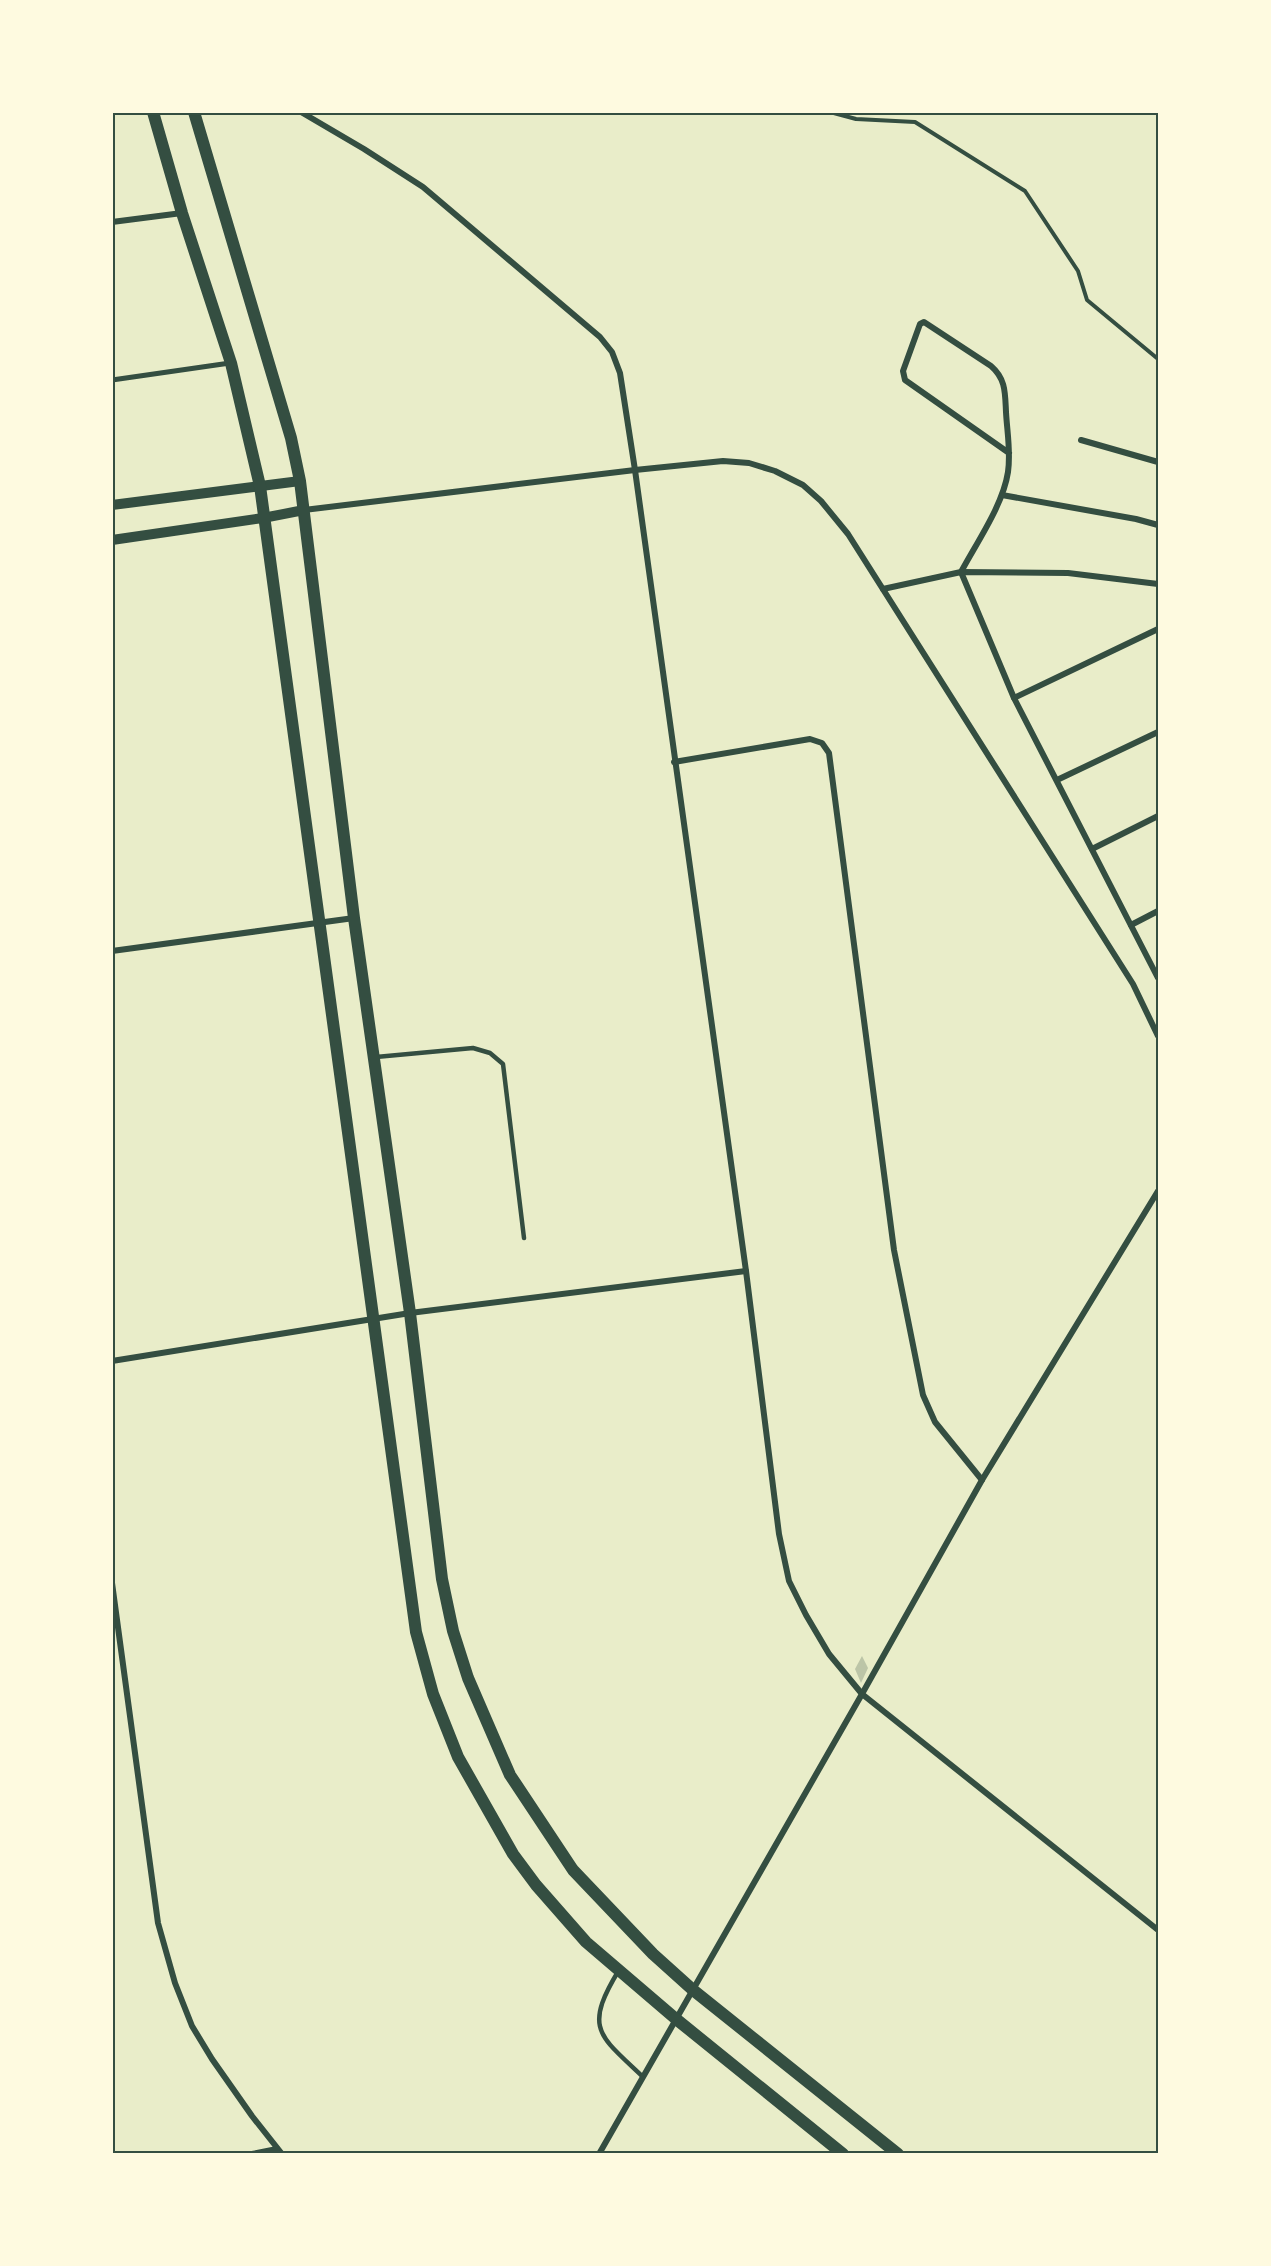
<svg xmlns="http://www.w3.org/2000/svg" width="1271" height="2266" font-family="Figtree,sans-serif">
<rect width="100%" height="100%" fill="#e9edc9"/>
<path fill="#bcc5a7" d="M862 1656 868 1668 861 1683 855 1669Z"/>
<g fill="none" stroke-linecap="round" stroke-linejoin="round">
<path stroke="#344e41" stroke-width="4" d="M830 112 856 119 915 122 1025 191 1078 271 1087 300 1158 359"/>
<g stroke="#344e41" stroke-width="4.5">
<path d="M376 1057 473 1048 490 1053 503 1064 524 1238"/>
<path d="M619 1970C583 2029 599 2035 643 2077"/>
</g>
<path stroke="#344e41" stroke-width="5" d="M112 380 230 363"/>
<g stroke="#344e41" stroke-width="6">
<path d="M301 112 364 149 423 187 600 337 612 352 620 373 635 470 746 1271 779 1534 789 1581 806 1615 829 1654 862 1694 1158 1930"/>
<path d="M112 222 182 213"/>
<path d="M1081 440 1158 462"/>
<path d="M1009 453 905 380 903 371 920 324 924 322 991 366C1006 379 1005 393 1006 412 1007 431 1011 452 1008 472 1003 505 977 542 961 572L1014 698 1158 978"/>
<path d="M1002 495 1136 519 1158 525"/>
<path d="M304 510 635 470 723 461 749 463 775 471 803 485 821 501 848 534 1133 984 1158 1036"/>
<path d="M883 589 961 572 1068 573 1158 584"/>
<path d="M1014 698 1158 629"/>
<path d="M674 762 810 739 822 743 829 753 894 1250 923 1395 935 1422 982 1480"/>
<path d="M1057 780 1158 732"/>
<path d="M1092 849 1158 816"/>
<path d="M1131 925 1158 911"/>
<path d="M112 951 354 918"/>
<path d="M112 1361 410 1313 746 1271"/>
<path d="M112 1583 158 1923 175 1983 192 2026 212 2059 252 2116 282 2154"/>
<path d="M252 2154 277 2149"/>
<path d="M599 2154 862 1694 982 1480 1158 1191"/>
</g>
<g stroke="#344e41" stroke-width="10">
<path d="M112 505 300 481"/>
<path d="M112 540 263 518 304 510"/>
</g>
<g stroke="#344e41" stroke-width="12">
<path d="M153 112 182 213 231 363 260 486 416 1632 433 1694 458 1757 513 1854 536 1885 586 1942 676 2019 843 2154"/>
<path d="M194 112 291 438 300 481 354 918 410 1313 442 1579 453 1631 468 1678 510 1775 573 1870 653 1954 693 1990 898 2154"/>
</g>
</g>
<rect width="1271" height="2266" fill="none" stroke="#fefae0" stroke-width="228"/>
<rect x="114" y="114" width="1043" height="2038" fill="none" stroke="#344e41" stroke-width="2"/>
</svg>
